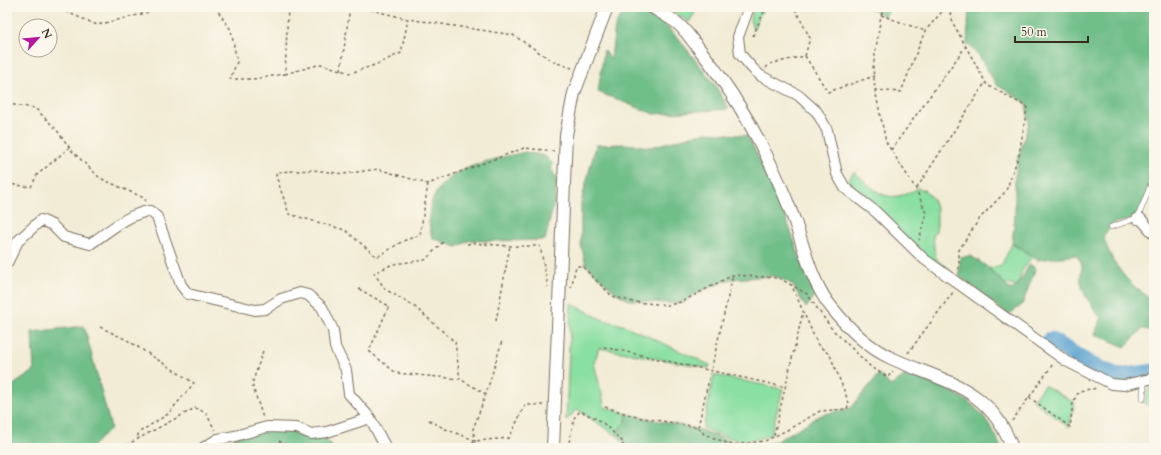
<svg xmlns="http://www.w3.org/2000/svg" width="1161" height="455" font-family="Cardo,serif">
<rect width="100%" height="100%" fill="#fbf7ec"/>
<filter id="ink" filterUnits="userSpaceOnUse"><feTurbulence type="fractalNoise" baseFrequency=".025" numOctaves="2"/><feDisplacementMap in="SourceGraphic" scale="8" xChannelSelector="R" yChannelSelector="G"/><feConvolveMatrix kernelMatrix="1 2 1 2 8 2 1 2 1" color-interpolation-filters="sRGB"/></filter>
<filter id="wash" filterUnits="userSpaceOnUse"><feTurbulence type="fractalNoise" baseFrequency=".012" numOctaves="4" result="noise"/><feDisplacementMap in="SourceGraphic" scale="16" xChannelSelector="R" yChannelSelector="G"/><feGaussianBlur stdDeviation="0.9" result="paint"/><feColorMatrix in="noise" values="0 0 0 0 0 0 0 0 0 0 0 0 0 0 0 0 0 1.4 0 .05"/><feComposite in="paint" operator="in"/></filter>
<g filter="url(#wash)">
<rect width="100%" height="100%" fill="#f2ecd5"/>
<g fill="#8adfa2" stroke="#628460">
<path d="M667 7H689L696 11 689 22Z"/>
<path d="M754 7H764L753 30 750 19Z"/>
<path d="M854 172C879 193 885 206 919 188 937 194 939 215 936 231L933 234C934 242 933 256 939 262 945 266 949 268 953 275L941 270 844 186Z"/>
<path d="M1012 244 1032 257 1022 271 1017 287 1004 283 989 268 1001 266Z"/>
<path d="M571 303 601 319 626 326 710 365 709 368 599 348 594 363 605 407 627 414 626 421 620 427 617 436 577 409 566 421Z"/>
<path d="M714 375 783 389 771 434C745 447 727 438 703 428Z"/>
<path d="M1154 381V409L1144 403 1149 386 1148 384Z"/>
<path d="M1044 385 1075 403 1069 427 1033 400Z"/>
</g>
<g fill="#6fbe88" stroke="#557453">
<path d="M626 7 660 21 678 38 715 85 729 109 654 114 598 92 604 50 611 59 615 26Z"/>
<path d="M869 7H890L885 17Z"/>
<path d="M969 7H1154V175L1137 219 1114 223 1103 236C1112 264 1127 285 1154 300V331L1151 332 1143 328 1125 347 1095 334 1101 318C1094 308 1082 294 1081 282 1079 269 1087 268 1076 255L1037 260 1022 249 1012 244 1015 215V177L1018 159 1029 123 1026 103 997 85 979 56 967 44Z"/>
<path d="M707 132 748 136 785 215 807 278 817 293 806 308 792 284 775 276 731 279 694 294 684 303H664L629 300 616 293 586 265 581 245V203L596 145 625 144 651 147Z"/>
<path d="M525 152 545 156 553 164 551 169 557 179 555 199 545 240 486 241 470 240 457 247 432 238C431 231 428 223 429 217 431 169 488 161 525 152Z"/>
<path d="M971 256 986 266 1011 290 1017 287 1029 265 1033 266 1035 270 1022 305 1008 315 959 276 960 257Z"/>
<path d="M84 326 111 428 91 448H7V389L34 371 32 332Z"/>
<path d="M879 374 891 386 905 375C951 387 983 401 1001 448H748L777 441 821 415 851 408Z"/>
<path d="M627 414 700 430 737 444 739 448H627L617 434 620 427 626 421Z"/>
<path d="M267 427 322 436 334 448H204Z"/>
</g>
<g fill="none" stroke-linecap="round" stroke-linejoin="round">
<path stroke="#59a1d0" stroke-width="17" d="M1051 340 1089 364 1119 377 1154 372"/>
</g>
</g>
<g filter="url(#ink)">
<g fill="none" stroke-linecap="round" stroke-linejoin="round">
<defs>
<g id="service">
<path d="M1137 219 1150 187 1154 163"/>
<path d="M1111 227 1137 218"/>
<path d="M1152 351 1154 352"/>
<path d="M1143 399 1144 381"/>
</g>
<g id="minor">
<path d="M749 7 738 37 740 54 753 69 761 76 798 95 817 112 827 130 837 174 845 188 876 212 924 259 1066 361 1112 384 1124 385 1154 378"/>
<path d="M1137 219 1140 218 1154 234"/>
<path d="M7 263 18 241 41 220 52 225 64 237 90 244C108 232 129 213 150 211L157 217 181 285 188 294 255 310 265 309 281 299 300 293 308 295 322 307 333 330 335 347 346 370 349 394 370 418 386 448"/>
<path d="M203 448 218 439 235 436 267 427 297 428 311 434 327 432 370 418"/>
</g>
<g id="tertiary">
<path d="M652 7C660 12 669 17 677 23 685 29 691 39 697 46 739 98 772 160 795 222 805 251 812 284 832 308 848 328 867 347 891 358 943 382 990 386 1012 448"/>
<path d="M553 448 566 135 574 93 607 7"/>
</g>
</defs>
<use href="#service" stroke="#7b6e5e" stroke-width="6"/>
<use href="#minor" stroke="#7b6e5e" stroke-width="12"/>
<use href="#tertiary" stroke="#7b6e5e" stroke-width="14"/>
<g stroke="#7b6e5e" stroke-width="1.5" stroke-dasharray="3 3" stroke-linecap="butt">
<path d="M55 7 97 25 146 13 157 7"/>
<path d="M142 7 146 13"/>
<path d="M215 7 231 30 237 62 230 79H253L285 74 288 7"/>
<path d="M359 7 408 19 513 35 554 62 572 68"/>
<path d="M885 7 881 15 873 68 875 90 886 142 916 189 926 213 919 240"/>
<path d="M948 7 954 25 987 85 1027 107 1019 155 1006 191 980 218 959 250V271"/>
<path d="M881 15 925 31"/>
<path d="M753 36 766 7"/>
<path d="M805 56 828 92 874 76"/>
<path d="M766 68 769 64 805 56 810 38 794 7"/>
<path d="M341 70 350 7"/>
<path d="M285 74 321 64 350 73 375 65 401 53 408 20"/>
<path d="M875 90 901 92 925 31 946 7"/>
<path d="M7 104 35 108 56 129 72 151 100 178 144 198 146 201"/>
<path d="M891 150 966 46"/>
<path d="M7 184 31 187 37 175 70 147"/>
<path d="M428 184 420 235 403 241 377 257 345 230 289 214 276 176 277 172 313 170 344 174 378 169 428 184 524 148 554 151"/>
<path d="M917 188 985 83"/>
<path d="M443 242 425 260 393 264 374 273 385 289 415 307 455 342 460 379"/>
<path d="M467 244 473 243 510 246H540L548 287"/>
<path d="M571 288 576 266H582L612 296 633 302 669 305 681 302 733 275 779 278 807 294 832 329 872 368 888 377 893 371"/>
<path d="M359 289 389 306 369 351 396 373 460 379 486 394"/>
<path d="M496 321 510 246"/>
<path d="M100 327 127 340 194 383 168 414 138 433V440"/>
<path d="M604 347 785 387"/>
<path d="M263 351 252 384 263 418"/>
<path d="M908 353 954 291"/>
<path d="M1029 397 1070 427 1073 402 1079 391 1098 388"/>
<path d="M605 407 637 417 698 427 704 434 732 445 765 441 791 428 820 411 847 409 849 403 830 355 818 345 791 284"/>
<path d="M429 420 443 428 474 440"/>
<path d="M1012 421 1053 364"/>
<path d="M698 427 733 275"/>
<path d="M774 435 803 312"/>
<path d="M279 441 293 448"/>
<path d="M569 445 573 448"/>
<path d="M121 448 195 408 206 413 215 430"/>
<path d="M468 448 475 441 509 438 525 405H543"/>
<path d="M476 448 473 429 486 394 502 341"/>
<path d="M568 448 574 418 580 411 601 421 624 443 621 448"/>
</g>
<use href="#service" stroke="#fff" stroke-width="5"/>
<use href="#minor" stroke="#fff" stroke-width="10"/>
<use href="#tertiary" stroke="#fff" stroke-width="12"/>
</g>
</g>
<rect width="1161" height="455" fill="none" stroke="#fbf7ec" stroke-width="24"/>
<g transform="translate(38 38) rotate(63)"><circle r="19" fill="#fbf7ec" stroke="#aea59a"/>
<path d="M0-3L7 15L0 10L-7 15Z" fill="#b5179e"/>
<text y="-6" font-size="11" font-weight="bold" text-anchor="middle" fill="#3b2a1e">N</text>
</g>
<path d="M1015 36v6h73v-6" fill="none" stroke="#3b2a1e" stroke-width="2"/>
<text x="1021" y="36" font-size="12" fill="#3b2a1e" stroke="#fbf7ec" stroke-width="3" paint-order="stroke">50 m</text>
</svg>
